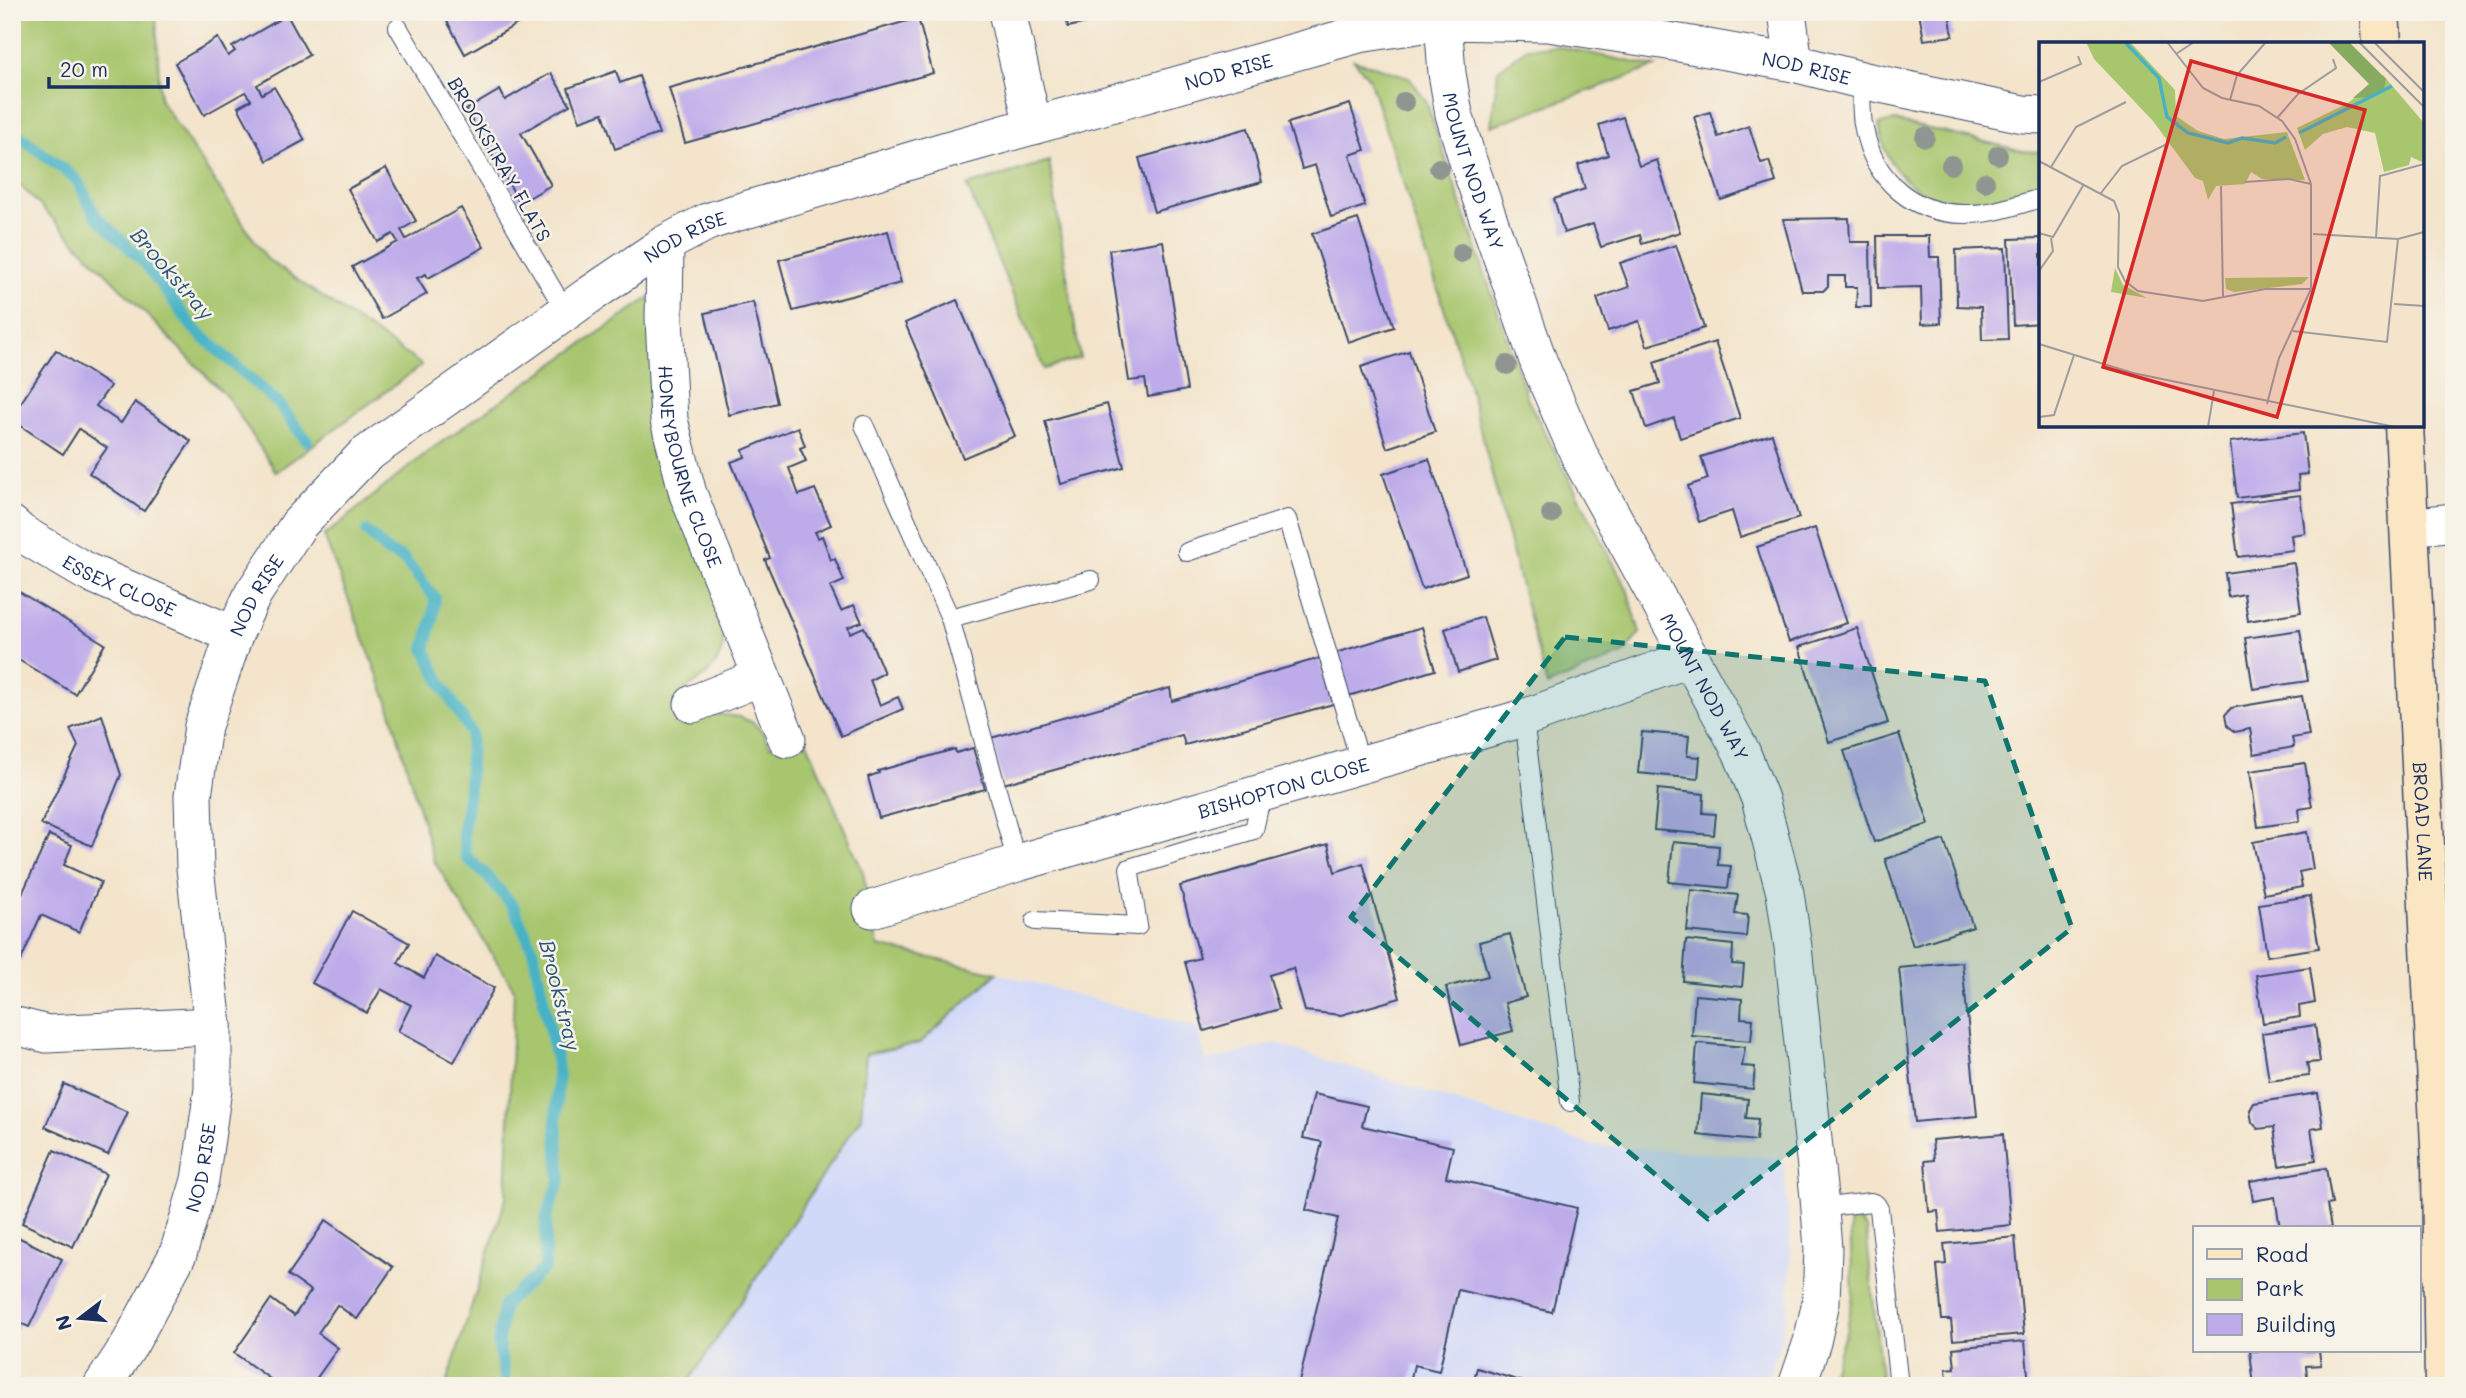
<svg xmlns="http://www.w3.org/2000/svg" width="2466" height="1398" font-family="Mali,sans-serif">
<rect width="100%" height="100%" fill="#f7f3e8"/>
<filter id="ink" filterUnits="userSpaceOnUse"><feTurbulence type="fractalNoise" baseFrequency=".0143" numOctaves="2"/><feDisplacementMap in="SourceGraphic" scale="14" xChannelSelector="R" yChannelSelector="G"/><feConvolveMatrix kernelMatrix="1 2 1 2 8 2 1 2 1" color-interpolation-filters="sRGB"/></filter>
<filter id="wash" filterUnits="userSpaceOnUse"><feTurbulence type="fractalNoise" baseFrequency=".00686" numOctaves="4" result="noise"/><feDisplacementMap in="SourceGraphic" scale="28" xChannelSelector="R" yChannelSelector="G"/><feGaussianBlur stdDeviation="1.57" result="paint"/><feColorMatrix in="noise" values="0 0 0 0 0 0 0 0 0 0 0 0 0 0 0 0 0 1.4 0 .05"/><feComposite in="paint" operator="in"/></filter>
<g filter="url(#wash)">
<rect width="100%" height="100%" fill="#f3e4cb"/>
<path fill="#d1d9f9" d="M997 973 1197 1027 1207 1061 1275 1043 1592 1145 1783 1158 1791 1248 1789 1300 1780 1347 1767 1382 1765 1386H763L760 1383 754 1386H694L689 1382 860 1117 866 1054 920 1043Z"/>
<g fill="#a8c66e" stroke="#627a66" stroke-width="2">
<path d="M12 12H156L160 100 267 259 422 365 276 472 228 398 12 177Z"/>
<path d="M1556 46 1655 67 1491 126 1498 70 1527 48Z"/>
<path d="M1354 60 1409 77 1426 101 1528 400 1627 589 1640 633 1623 654 1547 686 1468 382 1369 78Z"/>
<path d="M1895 121 2024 151 2041 152V186C1994 198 1947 219 1907 181 1889 165 1883 148 1879 124Z"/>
<path d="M1049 161 1080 358 1044 369 967 186Z"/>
<path d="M649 298 725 617C725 659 718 668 685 690L717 714 740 717 754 723 763 733 770 746 803 733 863 872 878 946 997 973 920 1043 866 1054 861 1117 686 1386H446L506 1198 514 989 434 861 388 702 324 536 430 450Z"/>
<path d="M1850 1221H1860L1866 1229 1882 1386H1827L1847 1328 1853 1296Z"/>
</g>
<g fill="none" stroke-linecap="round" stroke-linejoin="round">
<g stroke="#47b2c5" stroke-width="12">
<path d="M12 130 77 180 96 216 145 263 194 329 278 403 307 441"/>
<path d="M367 532 388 552 403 558 435 598 433 617 425 649 441 683 471 733 469 788 463 832 466 857 488 877 513 906 533 950 558 1068 556 1123 560 1180 546 1218 545 1268 504 1305 498 1342 506 1386"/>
</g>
</g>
<g id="blocks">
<g fill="#beacea">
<path d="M442 12H538L465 54Z"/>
<path d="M1065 12H1123L1124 15 1068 27Z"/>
<path d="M1919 12H1949L1953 36 1924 40Z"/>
<path d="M2205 12H2248V14L2206 19Z"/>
<path d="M287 15 309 55 257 85 262 94 274 87 305 140 267 161 238 107 251 100 245 92 204 115 175 63 218 38 228 56 235 51 232 47Z"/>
<path d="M918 18 933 73 685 143 669 88Z"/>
<path d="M616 71 620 83 639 76 659 134 615 149 603 113 580 121 568 88Z"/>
<path d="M551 73 570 105 521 133 551 185 520 203 466 110 500 90 505 100Z"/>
<path d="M1350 104 1365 150 1350 155 1365 206 1331 217 1315 165 1302 169 1288 123Z"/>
<path d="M1710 112 1718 137 1749 126 1761 163 1769 161 1776 182 1721 200 1694 117Z"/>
<path d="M1623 117 1639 166 1657 160 1680 232 1642 244 1640 235 1601 247 1593 224 1564 233 1554 199 1585 189 1578 165 1608 155 1599 125Z"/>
<path d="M1248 128 1262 182 1154 212 1139 158Z"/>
<path d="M386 168 416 221 401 230 406 239 461 208 484 247 428 278 426 274 417 278 427 294 382 319 352 267 398 242 393 234 378 242 348 189Z"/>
<path d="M1849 218 1850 242H1870L1871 307H1856L1857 287H1845V276H1828V286L1823 291H1802L1783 219Z"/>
<path d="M1358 219 1394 327 1348 342 1312 234Z"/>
<path d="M888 231 901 283 793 311 779 260Z"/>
<path d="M1877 236H1929L1930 257H1939L1941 323 1922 324 1921 287 1878 288Z"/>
<path d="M2041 238V323L2013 325 2009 239Z"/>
<path d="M1163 241 1187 390 1148 397 1145 379 1129 381 1109 250Z"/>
<path d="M1676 245 1704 328 1647 346 1639 321 1608 331 1597 298 1629 287 1620 263Z"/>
<path d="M2005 248 2008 339 1982 340 1981 307 1957 306 1956 250Z"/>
<path d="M957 300 1015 436 963 458 905 323Z"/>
<path d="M753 302 777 403 729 415 705 313Z"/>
<path d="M1715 342 1740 418 1680 438 1674 418 1646 428 1634 391 1660 383 1654 362Z"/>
<path d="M56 350 110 386 96 406 121 423 135 402 191 441 144 511 89 473 107 448 79 429 63 454 12 420V416Z"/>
<path d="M1409 351 1435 432 1387 448 1361 367Z"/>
<path d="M1107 404 1124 467 1061 484 1045 421Z"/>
<path d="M798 427 805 446 800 448 806 461 789 468 799 495 815 489 831 525 815 532 818 538 822 536 831 560 835 559 844 581 830 587 841 611 854 605 862 622 848 627 850 633 864 627 870 639 884 673 870 680 880 705 898 697 903 709 841 736 765 560 770 558 731 462 745 457 743 450Z"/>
<path d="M2303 433 2308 474 2298 475 2299 490 2237 498 2230 442Z"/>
<path d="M1772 434 1799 518 1740 537 1732 511 1699 522 1688 486 1708 479 1701 457Z"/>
<path d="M1429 459 1467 574 1422 589 1383 474Z"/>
<path d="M2300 495 2305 533 2291 535 2293 550 2238 557 2231 504Z"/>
<path d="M1815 528 1847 623 1789 642 1757 547Z"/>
<path d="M2294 563 2301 612 2248 621 2244 594 2228 597 2225 573Z"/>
<path d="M18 591 105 644 75 694 12 656V600Z"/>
<path d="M1483 617 1496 660 1458 672 1445 629Z"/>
<path d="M1422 627 1435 670 1345 697 1332 654Z"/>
<path d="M1857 628 1888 723 1829 742 1799 647Z"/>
<path d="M2300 630 2308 681 2253 689 2245 638Z"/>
<path d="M1320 658 1333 704 1185 745 1182 735 1003 784 991 738 1170 688 1172 701Z"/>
<path d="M2302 696 2309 735 2292 738 2294 747 2254 754 2250 729 2235 732 2227 726 2225 715 2231 708Z"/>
<path d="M102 715 121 775 92 846 41 824 78 746 70 729Z"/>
<path d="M1642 732 1689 736 1687 756 1700 757 1698 779 1638 773Z"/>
<path d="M1899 734 1929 824 1874 842 1844 751Z"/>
<path d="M973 748 985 789 879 818 868 777 879 773 878 771 955 749 956 753Z"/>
<path d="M2305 763 2312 807 2299 809 2300 821 2258 827 2250 771Z"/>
<path d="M1658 789 1704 794 1703 813 1716 814 1714 835 1654 830Z"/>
<path d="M2307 832 2313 869 2299 872 2302 887 2264 894 2253 842Z"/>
<path d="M49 835 72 845 64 865 101 882 79 932 41 915 21 960 12 956V903L17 905Z"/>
<path d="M1944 840 1973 927 1913 946 1885 859Z"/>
<path d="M1673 842 1719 846 1718 865 1731 866 1728 888 1669 882Z"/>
<path d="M1328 844 1335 872 1363 863 1400 998 1341 1015 1305 1011 1293 968 1269 975 1279 1009 1204 1031 1185 962 1200 958 1180 886Z"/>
<path d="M1691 890 1738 895 1735 914 1748 915 1746 937 1687 931Z"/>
<path d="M2310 896 2319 948 2267 956 2259 904Z"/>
<path d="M352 911 409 943 398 963 424 978 435 956 494 988 454 1062 398 1031 411 1005 381 989 367 1013 312 983Z"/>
<path d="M1510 934 1526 997 1505 1003 1513 1031 1461 1045 1446 987 1488 976 1479 942Z"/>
<path d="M1686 940 1733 945 1732 964 1744 965 1742 987 1683 981Z"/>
<path d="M1962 962 1977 1116 1915 1122 1899 968Z"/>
<path d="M2310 967 2315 1003 2299 1006 2300 1017 2263 1023 2256 975Z"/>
<path d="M1695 995 1742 999 1741 1018 1753 1019 1751 1041 1692 1036Z"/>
<path d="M2315 1025 2320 1062 2307 1063 2309 1076 2269 1081 2262 1033Z"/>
<path d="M1697 1043 1745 1047 1742 1066 1755 1067 1753 1089 1694 1083Z"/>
<path d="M64 1084 128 1112 108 1155 45 1127Z"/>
<path d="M2318 1093 2323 1127 2311 1129 2316 1160 2279 1166 2274 1127 2258 1129 2252 1122 2250 1110 2254 1103Z"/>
<path d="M1314 1094 1367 1106 1362 1126 1453 1147 1446 1177 1577 1208 1552 1312 1458 1290 1439 1371 1414 1365 1409 1386H1298L1338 1218 1306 1210 1322 1142 1303 1138Z"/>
<path d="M1701 1094 1748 1099 1746 1118 1758 1119 1756 1141 1698 1135Z"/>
<path d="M2003 1134 2011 1225 1940 1232 1938 1211 1929 1212 1925 1161 1934 1160 1932 1140Z"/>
<path d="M54 1150 106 1174 73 1247 22 1223Z"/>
<path d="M2326 1168 2332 1204 2327 1205 2331 1228H2280L2275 1197 2253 1201 2250 1181Z"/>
<path d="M326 1220 393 1267 357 1319 337 1305 318 1333 338 1348 311 1386H280L234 1353 271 1299 294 1316 311 1291 288 1275Z"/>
<path d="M12 1234 62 1259 29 1327 20 1323 17 1330 12 1328Z"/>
<path d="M2015 1237 2024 1334 1953 1340 1951 1320H1942L1937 1265 1946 1264 1944 1244Z"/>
<path d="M2025 1341 2029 1386H1948L1946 1369 1955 1368 1953 1348Z"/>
<path d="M2250 1351H2319L2321 1365 2306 1366 2308 1386H2254Z"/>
<path d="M1477 1368 1534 1385V1386H1472Z"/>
</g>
</g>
</g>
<g filter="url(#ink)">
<use href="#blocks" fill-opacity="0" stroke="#3b4a6e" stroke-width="2"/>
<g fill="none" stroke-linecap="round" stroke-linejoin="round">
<defs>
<g id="lane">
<path d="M398 27 566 312"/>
<path d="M1861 80C1862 96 1860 113 1864 129 1874 180 1913 215 1967 214 1991 214 2017 205 2041 198"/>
<path d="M864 425 950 618 1017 863"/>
<path d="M1187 552 1287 519 1361 764"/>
<path d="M950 618 1091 580"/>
<path d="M1524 718 1570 1102"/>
<path d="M1035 921 1138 926 1129 868 1254 830 1262 793"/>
<path d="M1819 1208 1871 1202 1876 1204 1879 1209 1899 1386"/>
</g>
<g id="street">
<path d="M1007 12 1033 126"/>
<path d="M1787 12 1794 63"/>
<path id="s1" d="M1443 21 1447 73 1454 114 1467 158 1539 363 1580 457 1741 751 1760 799 1785 893 1793 947 1819 1197 1823 1249 1821 1302 1812 1342 1797 1386"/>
<path id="s2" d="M665 244 664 318 669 420 688 494 787 739"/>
<path id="s3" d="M12 525 21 533 85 571 234 635"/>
<path d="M2409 527 2454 522"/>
<path d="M693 704 761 677"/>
<path id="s4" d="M872 909 1017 863 1524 718 1691 658"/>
<path d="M12 1025 47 1034 213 1026"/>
<path id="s5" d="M102 1386 131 1342 178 1254 200 1180 213 1089V1026L195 868 193 796 203 726 234 635 253 594 299 524 364 456 588 296 665 244 707 222 732 214 947 150 1359 34 1443 21 1548 23 1668 41 1794 63 1861 80 2023 114 2041 115"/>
</g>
<g id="secondary">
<path d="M2380 12 2382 44"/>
<path id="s6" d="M2404 425 2441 1165 2444 1386"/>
</g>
</defs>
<use href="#lane" stroke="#3b4a6e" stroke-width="20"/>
<use href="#street" stroke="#3b4a6e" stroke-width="39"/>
<use href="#secondary" stroke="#3b4a6e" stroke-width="41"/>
<use href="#lane" stroke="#fff" stroke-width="18"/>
<use href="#street" stroke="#fff" stroke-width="37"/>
<use href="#secondary" stroke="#fbe6c4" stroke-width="38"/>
</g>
<g fill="#8f9591">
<circle cx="1404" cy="102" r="10"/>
<circle cx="1925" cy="137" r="10"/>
<circle cx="1998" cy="155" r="10"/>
<circle cx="1951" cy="165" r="10"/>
<circle cx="1439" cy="168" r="10"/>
<circle cx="1985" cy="182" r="10"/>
<circle cx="1461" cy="253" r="10"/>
<circle cx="1507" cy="365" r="10"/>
<circle cx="1551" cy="514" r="10"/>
</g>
</g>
<path fill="#0f766e" fill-opacity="0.2" stroke="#0f766e" stroke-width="5" stroke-dasharray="14 9" stroke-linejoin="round" d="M1565 637 1985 681 2072 928 1708 1219 1351 917Z"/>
<g text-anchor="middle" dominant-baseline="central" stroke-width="5" stroke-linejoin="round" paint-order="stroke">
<g font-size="19" fill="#1b2f5e" stroke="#f7f3e8">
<text stroke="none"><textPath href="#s5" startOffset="2552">NOD RISE</textPath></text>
<text stroke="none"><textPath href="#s5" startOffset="1964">NOD RISE</textPath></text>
<text transform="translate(500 159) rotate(60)">BROOKSTRAY FLATS</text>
<text stroke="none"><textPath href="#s1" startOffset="154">MOUNT NOD WAY</textPath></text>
<text stroke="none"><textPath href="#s5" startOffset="1395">NOD RISE</textPath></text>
<text stroke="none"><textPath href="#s2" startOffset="226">HONEYBOURNE CLOSE</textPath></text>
<text stroke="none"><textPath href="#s3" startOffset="124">ESSEX CLOSE</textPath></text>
<text stroke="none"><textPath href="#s5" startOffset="828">NOD RISE</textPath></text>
<text stroke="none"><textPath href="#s1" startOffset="721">MOUNT NOD WAY</textPath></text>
<text stroke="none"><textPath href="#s4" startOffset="429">BISHOPTON CLOSE</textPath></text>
<text stroke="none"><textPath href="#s6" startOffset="397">BROAD LANE</textPath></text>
<text stroke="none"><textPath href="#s5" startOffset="242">NOD RISE</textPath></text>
</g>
<g font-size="21" font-style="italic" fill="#28567d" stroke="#f7f3e8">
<text transform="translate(173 273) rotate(49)">Brookstray</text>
<text transform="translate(561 995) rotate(76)">Brookstray</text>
</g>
</g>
<g transform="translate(2039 42)">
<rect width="385" height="385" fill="#f3e4cb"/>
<path d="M47 0H91L136 48 137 74 159 89 185 97 248 90 266 138 223 137 212 130 206 142 177 144 169 158 164 139 156 136 114 79 55 17ZM344 33 385 81V121L372 115 370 123 345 130 336 91 308 85 284 92 266 108 258 86 309 61ZM76 226 84 243 108 256 72 250ZM270 235 263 242 195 250 187 247 186 236Z" fill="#a8c66e"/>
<path d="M289 0H310L347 37 345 48 333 55 314 56 330 42Z" fill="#86ab61"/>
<path fill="none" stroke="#47b2c5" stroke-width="3.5" d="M86 0 120 36 128 75 149 91 189 101 203 96 236 101 247 95M260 91 353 44"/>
<path fill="none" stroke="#9d9c9f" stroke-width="2" d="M128 0 164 46 183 56 220 64 243 79 256 97 272 142V247L240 316 228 362M320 0 385 65M335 0 385 50M137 12 155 0M0 40 42 22 39 14M191 58 198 33 227 0M239 75 259 52 297 26 294 17M0 119 75 159 80 172 79 225 86 239 99 249 164 259 226 247H272M12 125 37 85 87 60M206 140 250 137 272 142M182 144 184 255M62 151 83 124 128 102M0 191 14 195 45 142M274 192 359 197 385 190M337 196 341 134 385 122M0 229 14 209 12 196M355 262 385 264M254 289 348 300 359 197M0 302 94 331 356 385M0 375 15 373 35 313M169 385 175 349"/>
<path fill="#d62828" fill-opacity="0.15" stroke="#d62828" stroke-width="3.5" d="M152 19 326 68 238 375 64 325Z"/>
<rect width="385" height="385" fill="none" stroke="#1b2f5e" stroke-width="3.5"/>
</g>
<rect width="2466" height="1398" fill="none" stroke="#f7f3e8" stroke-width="42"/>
<rect x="2193" y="1226" width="228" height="126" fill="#f7f3e8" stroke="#9fa5b1" stroke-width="2"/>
<rect x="2207" y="1249" width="35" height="10" fill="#fbe6c4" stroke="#9fa5b1" stroke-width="2"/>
<text x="2256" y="1262" font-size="21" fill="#1b2f5e">Road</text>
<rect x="2207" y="1279" width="35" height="21" fill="#a8c66e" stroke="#9fa5b1" stroke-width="2"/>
<text x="2256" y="1296" font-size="21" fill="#1b2f5e">Park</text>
<rect x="2207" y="1314" width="35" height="21" fill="#beacea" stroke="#9fa5b1" stroke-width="2"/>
<text x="2256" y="1332" font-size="21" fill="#1b2f5e">Building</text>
<g transform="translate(80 1318) rotate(254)" stroke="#f7f3e8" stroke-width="5" paint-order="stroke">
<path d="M0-5L12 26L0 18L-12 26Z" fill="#1b2f5e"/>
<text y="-10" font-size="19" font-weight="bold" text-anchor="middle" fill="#1b2f5e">N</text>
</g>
<path d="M49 77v10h119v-10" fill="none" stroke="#1b2f5e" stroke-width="3.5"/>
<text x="60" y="77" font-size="21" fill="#1b2f5e" stroke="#f7f3e8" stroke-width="5" paint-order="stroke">20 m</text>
</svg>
